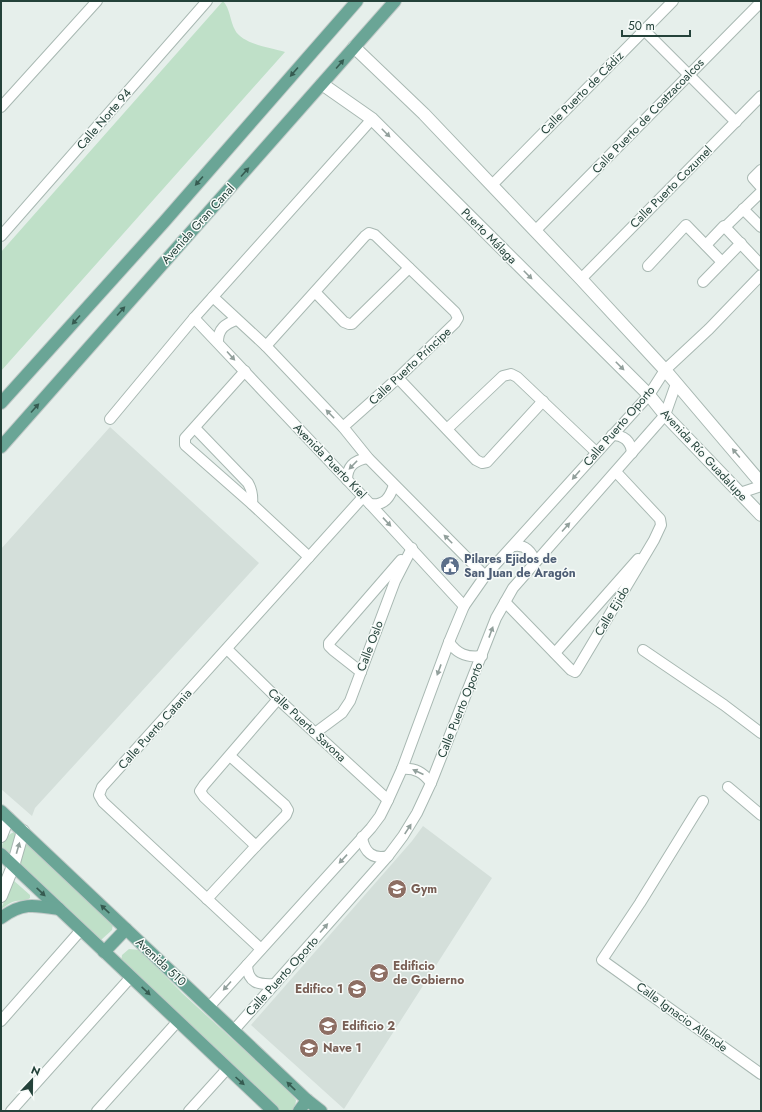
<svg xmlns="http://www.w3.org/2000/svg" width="762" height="1112" font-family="Jost,sans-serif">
<rect width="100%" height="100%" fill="#e6efeb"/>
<g fill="#d4dfda">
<path d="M110 427 259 563 35 808 32 816 1 789V549Z"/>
<path d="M423 826 492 878 344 1109 251 1025 412 841Z"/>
</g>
<g fill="#bfe0c8">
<path d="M223 1C230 8 230 21 235 30 242 44 271 48 285 52L1 371V252Z"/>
<path d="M14 832 16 834 9 856 2 851C1 841 6 836 14 832Z"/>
<path d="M26 841 113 924 112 930 101 940 96 937 18 864Z"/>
<path d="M13 880 30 895V898C26 901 21 900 16 901 10 902 6 906 1 909Z"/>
<path d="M129 949 140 950 182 993 290 1092 296 1100 295 1108 292 1111H280L272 1106 121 962 122 955Z"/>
</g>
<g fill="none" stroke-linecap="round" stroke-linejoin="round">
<defs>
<g id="minor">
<path d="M644 30 736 122"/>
<path d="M1 107 97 1"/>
<path d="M761 170 753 178 761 187"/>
<path d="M492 185 673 1"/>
<path d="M743 209 761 227"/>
<path d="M725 227 761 192"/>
<path d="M535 231 761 2"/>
<path d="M1 236 207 1"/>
<path d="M706 245 724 226 761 265"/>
<path d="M648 266 686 225 722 262"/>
<path d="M581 279 761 96"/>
<path d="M703 282 741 243"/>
<path d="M315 292 344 322 349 324H352L409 268"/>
<path d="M213 297 266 346 343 427 368 458 485 576"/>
<path d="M194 318 370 504 464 606"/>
<path d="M218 342C218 329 225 324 236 320"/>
<path d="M266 346 365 236 369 233 375 235 455 312 458 318 455 323 398 378 343 427"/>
<path d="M245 371 185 438V445L252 504 309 557"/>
<path d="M398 378 476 460 482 463 487 462 543 401"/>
<path d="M110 419 194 318 372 119"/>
<path d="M195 428 248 483C252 490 253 495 252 504"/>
<path d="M447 429 503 376 511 374 517 377 596 452"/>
<path d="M612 435C624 435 631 441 632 453"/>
<path d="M347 480C347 466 355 460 368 458"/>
<path d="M740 493 761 486"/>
<path d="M370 504C385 506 390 497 394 485"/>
<path d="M514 546C525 544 532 552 535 562"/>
<path d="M505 602 571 670 575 672 576 671 654 540 661 525 660 519 616 472"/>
<path d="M449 642C457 654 467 658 482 656"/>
<path d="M227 649 278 699 388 800"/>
<path d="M643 650 724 705 761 733"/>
<path d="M555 653 638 559"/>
<path d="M361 672 333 650 329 646V643L401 560"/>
<path d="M315 733 342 713 350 701 395 581 412 548"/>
<path d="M402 769C415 768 423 772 431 783"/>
<path d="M728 787 761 815"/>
<path d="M703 801 640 903 602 960 761 1074"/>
<path d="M362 837C364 852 373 860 388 856"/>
<path d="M256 846 204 797 200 791 204 785 278 699"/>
<path d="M207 899 256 846 286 815 288 810 285 805 230 756"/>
<path d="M261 949 103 802 99 795 102 787 363 497"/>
<path d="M247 965C248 983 258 985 275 984"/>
<path d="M209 1007 371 828 380 816 388 800 402 769 449 642 464 606 485 576 649 395 665 370 709 329 761 275"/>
<path d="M1 1021 81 930"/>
<path d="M234 1030 388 856 403 836 417 813 431 783 496 618 513 588 665 415 676 384"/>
<path d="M11 1111 131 977"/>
<path d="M97 1111 178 1021"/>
<path d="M189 1111 227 1069"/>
</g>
<g id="tertiary">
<path d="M354 47 424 114 581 279 665 370 761 483"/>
<path d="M322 84 372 119 649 395 665 415 761 515"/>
<path d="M1 836 8 818"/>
<path d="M1 896 13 866 23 831"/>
</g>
<g id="primary">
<path d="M1 403 164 222 357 1"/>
<path d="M1 447 395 1"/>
<path d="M1 811 307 1100 321 1111"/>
<path d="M1 854 273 1111"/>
<path d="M1 918C22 902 35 905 59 909"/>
<path d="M104 952 126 929"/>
<path d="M299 1111 307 1100"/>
</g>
</defs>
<use href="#minor" stroke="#a8b8b2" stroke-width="12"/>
<use href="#tertiary" stroke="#a8b8b2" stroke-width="14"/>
<use href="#primary" stroke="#c2cac8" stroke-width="14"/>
<use href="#minor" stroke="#fff" stroke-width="10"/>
<use href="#tertiary" stroke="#fff" stroke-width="12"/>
<use href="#primary" stroke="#6aa596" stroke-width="12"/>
</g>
<defs><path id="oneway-solid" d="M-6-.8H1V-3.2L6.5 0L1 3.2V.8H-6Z"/></defs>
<g fill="#365b51">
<use href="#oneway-solid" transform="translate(340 64) rotate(-49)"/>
<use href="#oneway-solid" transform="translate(294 72) rotate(131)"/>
<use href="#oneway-solid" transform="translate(245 172) rotate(-48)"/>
<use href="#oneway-solid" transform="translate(199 181) rotate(131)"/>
<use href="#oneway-solid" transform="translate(121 311) rotate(-48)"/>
<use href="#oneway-solid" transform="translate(76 320) rotate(132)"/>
<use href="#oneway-solid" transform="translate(35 408) rotate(-48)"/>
<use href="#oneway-solid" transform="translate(41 892) rotate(43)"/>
<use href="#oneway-solid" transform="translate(105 909) rotate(-137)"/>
<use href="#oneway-solid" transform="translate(146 991) rotate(43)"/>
<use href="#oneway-solid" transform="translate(240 1081) rotate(42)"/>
<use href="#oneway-solid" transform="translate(291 1086) rotate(-136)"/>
</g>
<g fill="#92a09c">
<use href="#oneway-solid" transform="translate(386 133) rotate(45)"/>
<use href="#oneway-solid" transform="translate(528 275) rotate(45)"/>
<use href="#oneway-solid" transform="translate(231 356) rotate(48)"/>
<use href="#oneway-solid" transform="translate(620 366) rotate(45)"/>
<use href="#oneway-solid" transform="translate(330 414) rotate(-134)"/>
<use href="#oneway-solid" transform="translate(736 453) rotate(-130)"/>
<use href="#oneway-solid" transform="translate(353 465) rotate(134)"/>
<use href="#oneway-solid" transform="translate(576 475) rotate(131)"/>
<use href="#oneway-solid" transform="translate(387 522) rotate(47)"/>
<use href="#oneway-solid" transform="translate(566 527) rotate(-48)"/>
<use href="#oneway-solid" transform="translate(448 539) rotate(-135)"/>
<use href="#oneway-solid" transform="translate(491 632) rotate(-70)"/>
<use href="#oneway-solid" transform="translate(439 670) rotate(110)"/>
<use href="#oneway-solid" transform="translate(418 772) rotate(-156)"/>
<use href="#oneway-solid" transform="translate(408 829) rotate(-57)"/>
<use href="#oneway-solid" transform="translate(18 848) rotate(-74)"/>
<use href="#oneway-solid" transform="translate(343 859) rotate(133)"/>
<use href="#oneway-solid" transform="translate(324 928) rotate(-49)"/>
<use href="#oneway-solid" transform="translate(227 986) rotate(132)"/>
</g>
<defs>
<symbol id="civic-disc" viewBox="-11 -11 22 22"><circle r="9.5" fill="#5c6f8a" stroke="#f7fbf9"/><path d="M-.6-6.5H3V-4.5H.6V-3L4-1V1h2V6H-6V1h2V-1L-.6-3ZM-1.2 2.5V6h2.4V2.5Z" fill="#fff"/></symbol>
<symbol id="university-disc" viewBox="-11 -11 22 22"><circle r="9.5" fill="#8d6e63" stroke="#f7fbf9"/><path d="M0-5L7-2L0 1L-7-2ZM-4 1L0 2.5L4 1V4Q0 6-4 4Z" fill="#fff"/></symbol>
</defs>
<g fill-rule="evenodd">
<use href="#civic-disc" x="439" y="555" width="22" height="22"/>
<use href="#university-disc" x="386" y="878" width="22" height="22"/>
<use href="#university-disc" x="368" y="962" width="22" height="22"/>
<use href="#university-disc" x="346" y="978" width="22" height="22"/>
<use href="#university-disc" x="317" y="1015" width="22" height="22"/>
<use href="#university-disc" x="298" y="1037" width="22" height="22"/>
</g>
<g text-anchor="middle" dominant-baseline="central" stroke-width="3" stroke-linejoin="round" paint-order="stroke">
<g font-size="12" fill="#24423a" stroke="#f7fbf9">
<text transform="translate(582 93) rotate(-45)">Calle Puerto de Cádiz</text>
<text transform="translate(648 116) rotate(-46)">Calle Puerto de Coatzacoalcos</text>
<text transform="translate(104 119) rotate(-49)">Calle Norte 94</text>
<text transform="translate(671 187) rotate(-45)">Calle Puerto Cozumel</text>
<text transform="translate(198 224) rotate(-48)">Avenida Gran Canal</text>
<text transform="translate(489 236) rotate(45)">Puerto Málaga</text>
<text transform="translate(410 366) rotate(-43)">Calle Puerto Príncipe</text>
<text transform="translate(619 426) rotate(-49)">Calle Puerto Oporto</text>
<text transform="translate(704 455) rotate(47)">Avenida Río Guadalupe</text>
<text transform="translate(330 461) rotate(46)">Avenida Puerto Kiel</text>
<text transform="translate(612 611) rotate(-59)">Calle Ejido</text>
<text transform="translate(370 646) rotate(-69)">Calle Oslo</text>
<text transform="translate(460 710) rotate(-68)">Calle Puerto Oporto</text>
<text transform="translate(307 725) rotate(43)">Calle Puerto Savona</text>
<text transform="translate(155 729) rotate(-48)">Calle Puerto Catania</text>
<text transform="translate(161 962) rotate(43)">Avenida 510</text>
<text transform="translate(282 976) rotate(-48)">Calle Puerto Oporto</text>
<text transform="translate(682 1017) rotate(36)">Calle Ignacio Allende</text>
</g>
<g font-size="12" font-weight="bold" fill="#4e5e75" stroke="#f7fbf9" text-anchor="start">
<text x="464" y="559">Pilares Ejidos de<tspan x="464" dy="14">San Juan de Aragón</tspan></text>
</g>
<g font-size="12" font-weight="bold" fill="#785e54" stroke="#f7fbf9" text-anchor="start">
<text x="411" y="889">Gym</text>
<text x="393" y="966">Edificio<tspan x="393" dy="14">de Gobierno</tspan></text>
<text x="343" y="989" text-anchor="end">Edifico 1</text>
<text x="342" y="1026">Edificio 2</text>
<text x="323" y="1048">Nave 1</text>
</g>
</g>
<rect width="762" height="1112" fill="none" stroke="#24423a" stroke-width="4"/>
<g transform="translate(32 1080) rotate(22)" stroke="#f7fbf9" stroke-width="3" paint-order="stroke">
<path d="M0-3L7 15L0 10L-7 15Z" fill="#24423a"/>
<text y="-6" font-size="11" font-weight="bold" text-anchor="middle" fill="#24423a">N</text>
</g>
<path d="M622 30v6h68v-6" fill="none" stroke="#24423a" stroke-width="2"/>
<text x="628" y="30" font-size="12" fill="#24423a" stroke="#f7fbf9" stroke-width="3" paint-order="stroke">50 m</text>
</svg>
